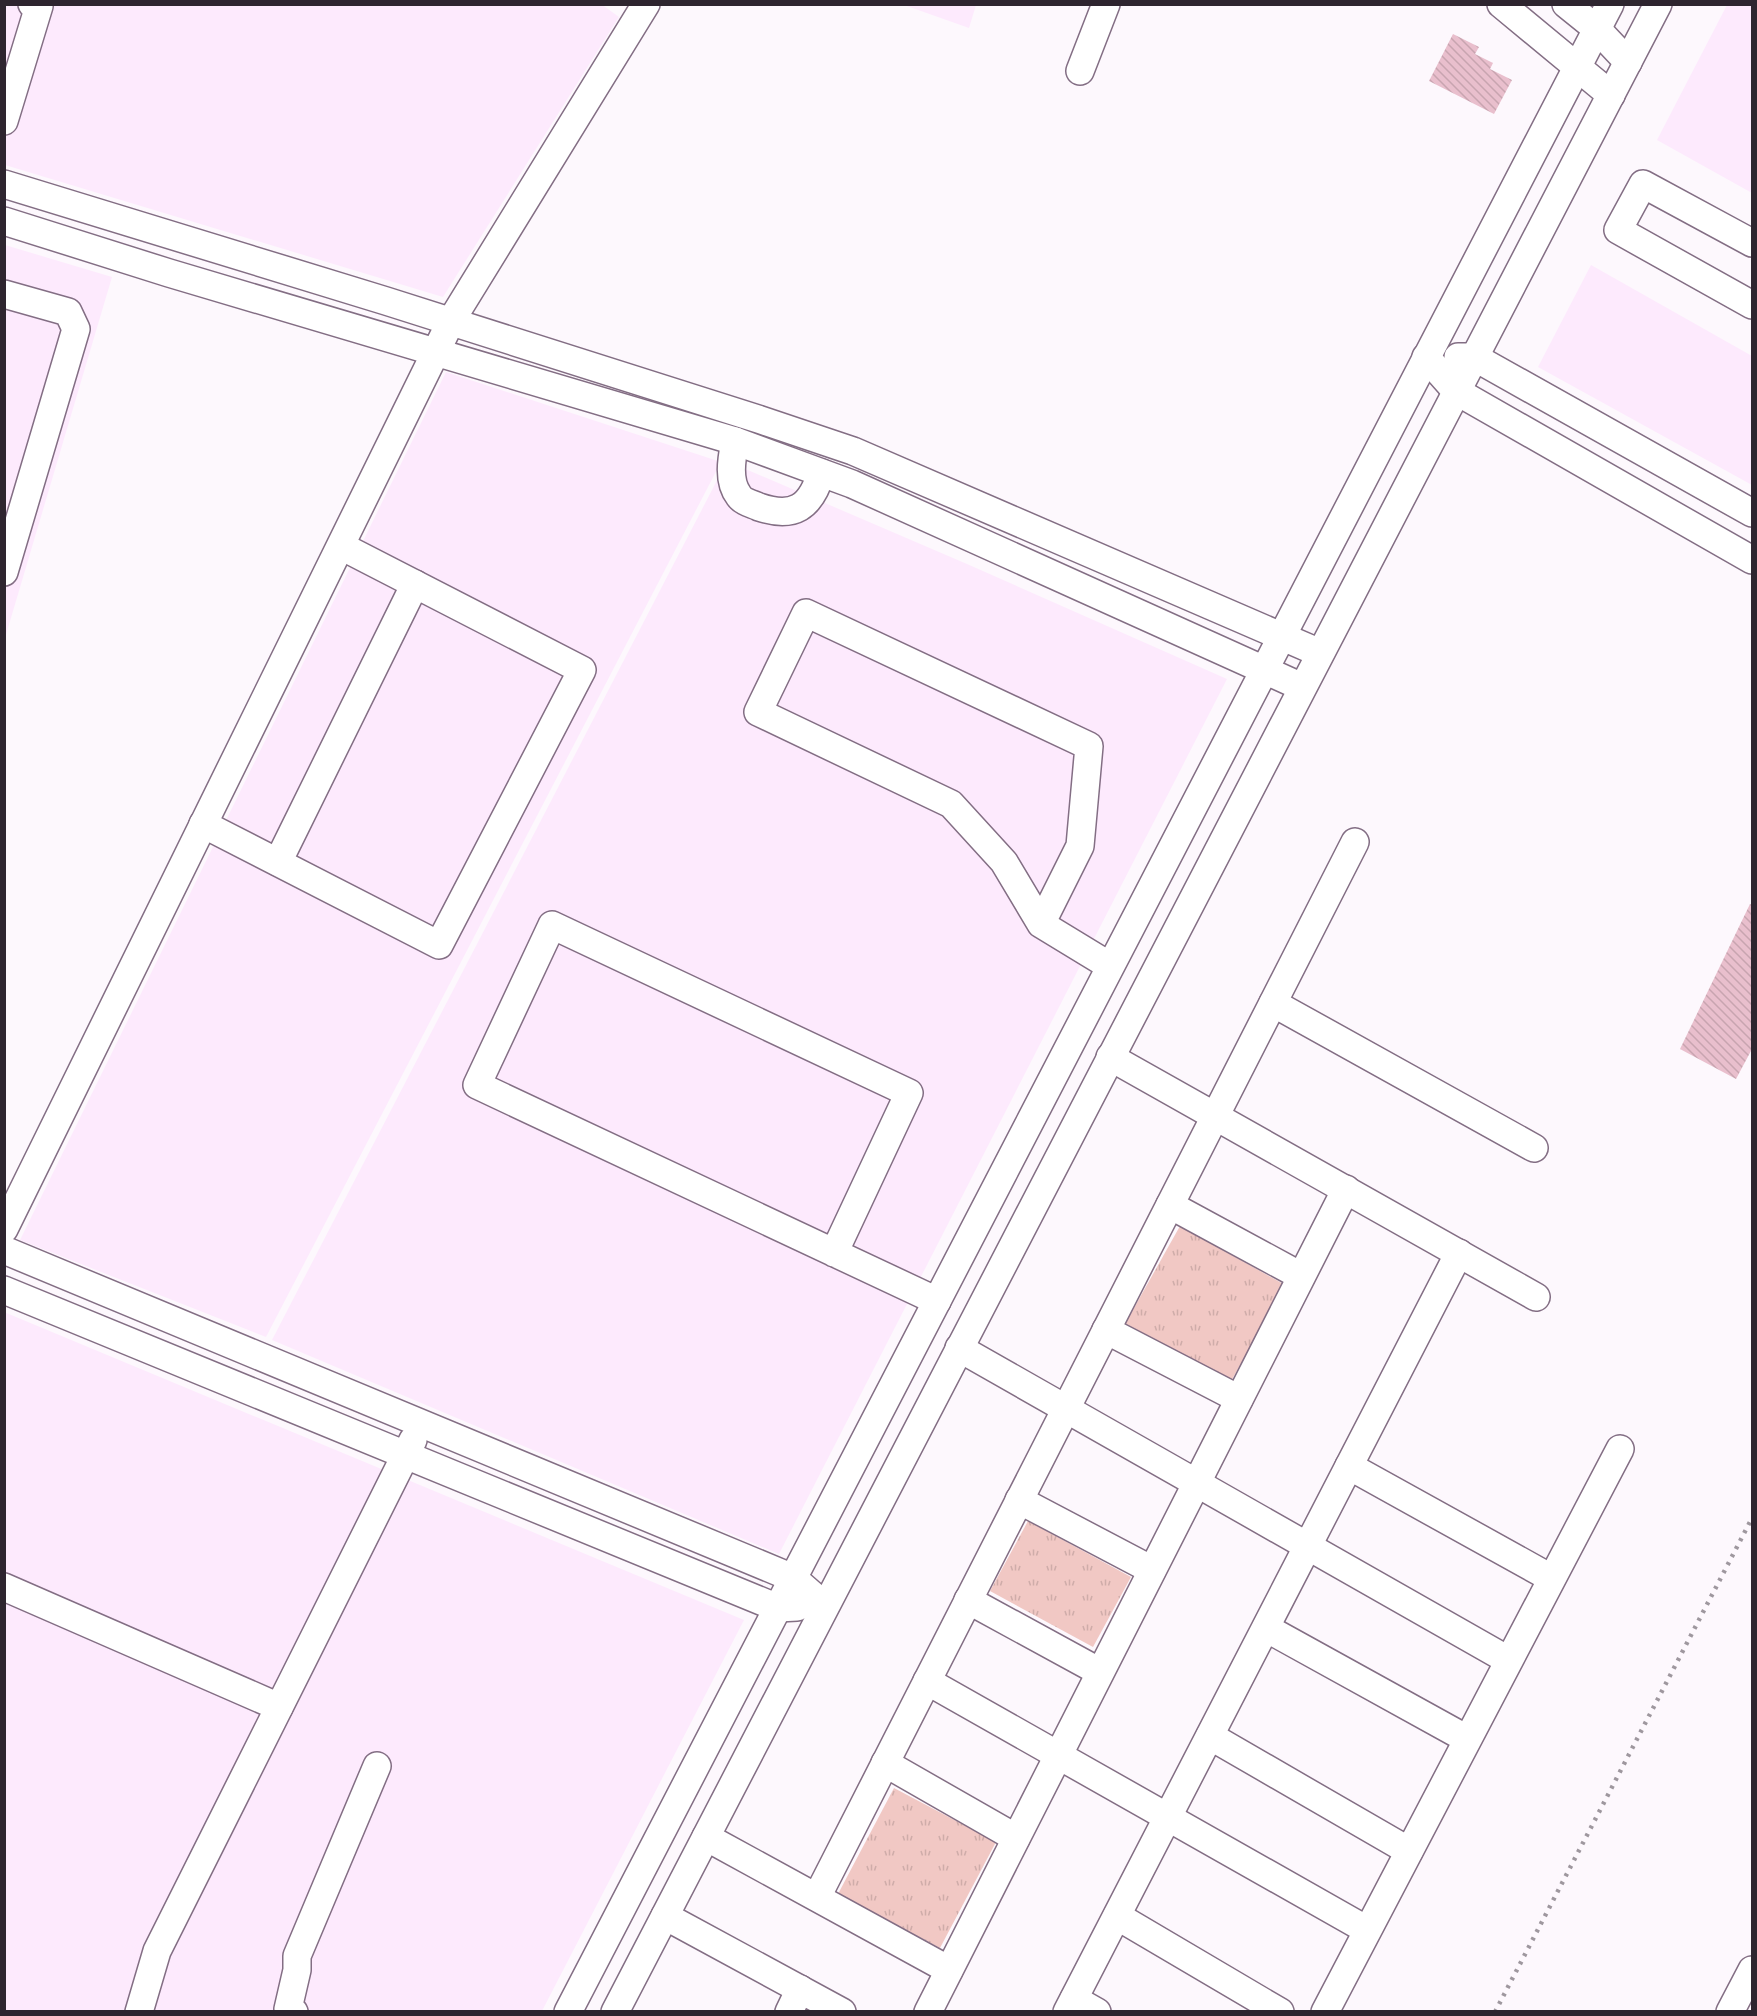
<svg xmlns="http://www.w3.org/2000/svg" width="1757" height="2016" font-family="'IBM Plex Sans',sans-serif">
<defs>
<pattern id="park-tufts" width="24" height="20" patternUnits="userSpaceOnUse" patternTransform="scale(1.5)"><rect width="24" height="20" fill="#f1c8c4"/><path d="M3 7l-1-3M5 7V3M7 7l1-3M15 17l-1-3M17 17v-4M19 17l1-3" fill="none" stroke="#cfaca9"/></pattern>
<pattern id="building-back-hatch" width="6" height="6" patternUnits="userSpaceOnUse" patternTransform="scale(1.5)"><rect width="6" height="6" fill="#e9bfcd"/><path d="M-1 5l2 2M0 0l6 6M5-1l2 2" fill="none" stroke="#c8a4b0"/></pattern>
</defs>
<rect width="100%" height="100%" fill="#fdf8fd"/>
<g fill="#fdeafd">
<path d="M601 4 619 17 443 297 5 165 4 5Z"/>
<path d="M904 5 976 4V5L969 28Z"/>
<path d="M1727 5H1752V193L1657 140Z"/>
<path d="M5 245 112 277 5 638Z"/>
<path d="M1591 265 1752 356V485L1538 367Z"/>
<path d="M446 372 721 462 266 1337 20 1240Z"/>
<path d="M727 461 967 564 1227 679 779 1554 272 1340Z"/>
<path d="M4 1312 744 1620 542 2011H5Z"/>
</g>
<g fill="url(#park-tufts)">
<path d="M1180 1226 1285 1285 1230 1383 1125 1324Z"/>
<path d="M1028 1521 1131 1577 1093 1647 990 1591Z"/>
<path d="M894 1788 996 1842 940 1948 838 1894Z"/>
</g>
<g fill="url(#building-back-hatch)">
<path d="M1453 34 1479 47 1475 54 1493 63 1490 69 1512 80 1494 114 1429 81Z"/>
<path d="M1750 904 1752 905V1049L1736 1079 1680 1049Z"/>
</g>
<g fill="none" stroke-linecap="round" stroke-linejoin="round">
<defs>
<g id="minor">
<path d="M1501 4 1611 95"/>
<path d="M1566 4 1597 29 1628 62"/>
<path d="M1080 71 1106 4"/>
<path d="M4 121 39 6 32 4"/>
<path d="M4 184 386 301 761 420 853 451 1320 653"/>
<path d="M4 221 169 273 735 441 852 484 1302 687"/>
<path d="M1752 243 1643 184 1618 230 1752 305"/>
<path d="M4 294 68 312 76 329 4 572"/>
<path d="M1426 357 1456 391 1752 560"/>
<path d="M1458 357H1474L1752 513"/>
<path d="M735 441C732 457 727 481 739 496 743 502 753 504 759 507 794 519 811 507 821 473"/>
<path d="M203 824 439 945 582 670 341 546"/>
<path d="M278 862 415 584"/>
<path d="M1041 924 1080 846 1089 746 806 613 758 712 951 804 1004 862 1041 924 1110 966"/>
<path d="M1273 1003 1534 1148"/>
<path d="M1110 1057 1536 1297"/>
<path d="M1170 1205 1301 1276"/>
<path d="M4 1229 451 321 646 4"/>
<path d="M4 1250 793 1578 825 1606"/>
<path d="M834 1253 909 1093 552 925 477 1085 937 1301"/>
<path d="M4 1290 778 1608 797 1607"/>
<path d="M1106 1330 1239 1399"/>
<path d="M959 1348 1508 1660"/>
<path d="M1349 1466 1551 1578"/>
<path d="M1019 1500 1152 1570"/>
<path d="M4 1587 279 1707"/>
<path d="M968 1600 1100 1672"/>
<path d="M1266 1628 1467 1739"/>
<path d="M927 1681 1367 1930"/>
<path d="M1210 1736 1409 1851"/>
<path d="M885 1763 1016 1838"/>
<path d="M706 1837 949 1970"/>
<path d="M817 1897 1355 842"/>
<path d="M665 1916 842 2012"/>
<path d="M1117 1916 1280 2012"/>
<path d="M1074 1999 1097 2012"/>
<path d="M139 2012 157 1951 413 1440"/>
<path d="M294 2012 288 2009 297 1970V1956L377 1766"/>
<path d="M568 2012 1610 4"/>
<path d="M615 2012 1658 4"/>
<path d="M789 2012 800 1989"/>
<path d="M928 2012 1346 1189"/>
<path d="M1067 2012 1459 1253"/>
<path d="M1325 2012 1620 1449"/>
<path d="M1730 2012 1752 1970"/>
</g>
</defs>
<use href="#minor" stroke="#836e84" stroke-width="30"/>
<use href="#minor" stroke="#fff" stroke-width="27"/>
<path stroke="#9e979e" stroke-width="4.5" stroke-dasharray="3 6" stroke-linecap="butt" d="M1495 2012 1752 1518"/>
</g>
<rect width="1757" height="2016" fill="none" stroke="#2e252f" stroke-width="12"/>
</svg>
